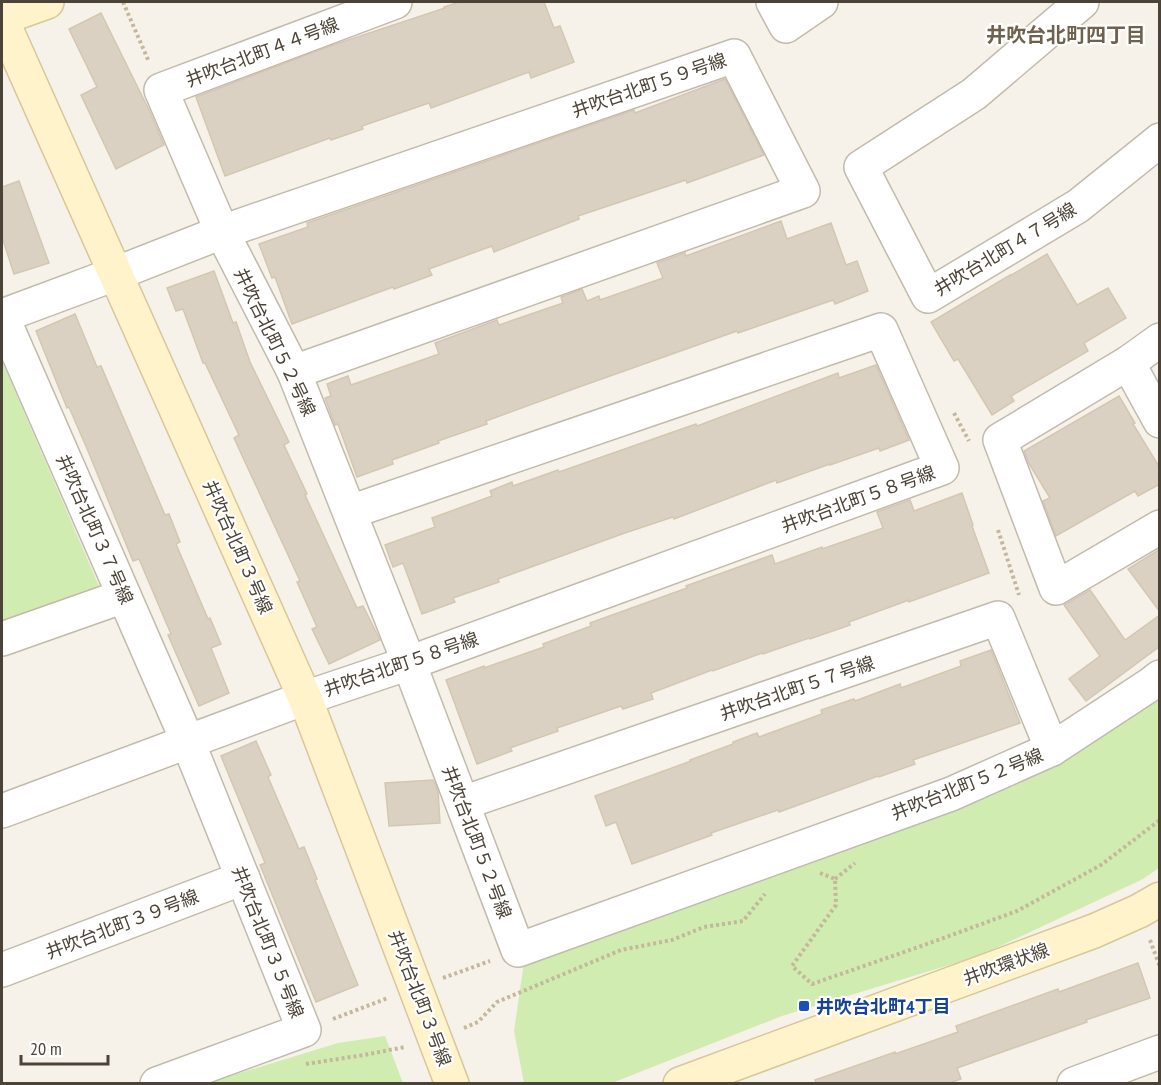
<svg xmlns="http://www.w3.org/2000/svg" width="1161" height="1085" font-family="'PT Sans Narrow','Noto Sans JP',sans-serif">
<rect width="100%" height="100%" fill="#f6f2ea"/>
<g fill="#d1ecb1">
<path d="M2 361 105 600 2 628Z"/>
<path d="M1159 693V868L1143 879 979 956 782 1016 612 1083H524L514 1031 524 962Z"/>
<path d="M385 1036 403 1083H207L338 1043Z"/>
</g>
<g fill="#dbd1c2" stroke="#d4c7b1" stroke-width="1.5">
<path d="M459 2H544L554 28 560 26 574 62 531 78 529 72 431 108 429 103 362 126 363 129 331 140 330 138 225 176 196 97 330 46 445 8 444 7Z"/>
<path d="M101 13 149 110 164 145 116 169 81 95 97 87 69 29Z"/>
<path d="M725 79 764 155 687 183 686 180 578 216 579 219 494 252 492 246 429 269 432 275 394 289 393 287 292 324 275 277 272 278 259 244 308 227 307 223 634 110 635 113Z"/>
<path d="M19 181 49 263 14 274 2 237V187Z"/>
<path d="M781 221 787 239 831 223 846 265 857 261 868 291 835 304 833 300 738 333 737 331 579 387 486 421 487 424 438 441 439 443 392 460 393 464 357 477 338 424 335 425 325 398 331 396 327 384 348 376 351 385 439 354 435 343 497 320 499 325 563 303 561 297 582 289 587 301 599 296 600 300 663 278 657 263 685 253 686 256Z"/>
<path d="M1047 254 1077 305 1108 288 1126 318 1084 343 1088 351 1011 396 1014 401 992 415 958 359 954 361 931 322 1010 275V276Z"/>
<path d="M214 271 233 323 236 322 250 362 289 442 284 445 307 494 305 495 357 608 363 606 380 640 329 664 312 629 317 627 297 582 300 581 234 438 239 435 205 363H203L183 309 176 311 167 288Z"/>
<path d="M75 314 97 367 101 366 165 515 169 514 180 542 176 544 208 619 210 618 221 644 211 648 229 693 199 706 168 635 171 634 139 559 133 561 88 451 69 407 67 408 36 331Z"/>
<path d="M876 365 909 440 880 451 879 448 830 465V464L777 483 776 480 674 519 673 517 622 534 498 579 499 582 453 598 455 602 422 614 403 563 393 567 385 545 435 527 432 518 492 496 490 491 512 482 513 486 558 470 559 472 696 424 697 426 838 373 839 378Z"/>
<path d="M1119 396 1135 423 1133 424 1160 468V484L1138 496 1135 491 1056 536 1043 501 1050 498 1028 462 1024 451Z"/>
<path d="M962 493 973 525 972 526 989 573 909 602V600L849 622 850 625 810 639 809 638 763 654 762 653 713 671 712 670 651 693 653 699 623 709 621 706 557 728 558 731 510 748 512 751 477 764 446 680 484 666V668L544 647 543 644 591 626 590 623 687 588 686 586 772 555 775 564 822 547V549L883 528 877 512 910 500 914 511Z"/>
<path d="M1160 549V612L1128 569Z"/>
<path d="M1090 590 1125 640 1160 615V646L1086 701 1069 679 1100 656 1064 605Z"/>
<path d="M991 650 1020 723 913 760 915 764 879 777 878 776 779 812 778 810 711 833 712 835 632 864 616 822 606 826 595 796 691 761 690 760 733 744V742L757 733 759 737 822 714 821 710 854 699 855 701 900 684 901 688 961 666 960 661Z"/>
<path d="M256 741 271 775 268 777 299 849 304 847 317 879 315 880 358 985 316 1002 260 865 265 863 221 756Z"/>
<path d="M433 780 438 791 440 823 389 826 385 783Z"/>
<path d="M1138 963 1150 998 1086 1020 1087 1022 957 1068 961 1079 949 1083H816L815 1080 895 1052V1054L958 1032 956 1026 1058 989 1059 992Z"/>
</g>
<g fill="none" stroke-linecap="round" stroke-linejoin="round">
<defs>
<g id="street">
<path d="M395 2 161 90 222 232 294 372 409 663 518 950 951 794 1052 749 1151 684 1160 677"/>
<path d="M773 2 786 26 821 2"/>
<path d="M1082 2 974 94 861 167 928 296 1078 206 1160 140"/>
<path d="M1160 340 1128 363 1000 440 1056 588 1160 527"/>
<path d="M1128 363 1160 421"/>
<path d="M2 639 124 596"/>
<path d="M463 803 998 618 1052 749"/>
<path d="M2 811 305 698 409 663 942 468 881 330 350 512"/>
<path d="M2 970 243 878"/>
<path d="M157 1084 304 1030 188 742 2 316 115 274 222 232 734 56 803 191 294 372"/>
<path d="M1074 1084 1160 1052"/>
</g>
<g id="secondary">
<path d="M2 18 47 2"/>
<path d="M2 20 305 698 452 1084"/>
<path d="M680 1084 1094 931 1139 911 1160 899"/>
</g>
</defs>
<use href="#street" stroke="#c2bbac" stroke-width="36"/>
<use href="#secondary" stroke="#d8c798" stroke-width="36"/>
<g stroke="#c5b79c" stroke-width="4" stroke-dasharray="3 3" stroke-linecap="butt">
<path d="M123 2 149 62"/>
<path d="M954 413 969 441"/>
<path d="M998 530 1019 595"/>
<path d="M820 873 835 879 836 905 792 966 812 984 930 943 1017 911 1101 865 1160 820"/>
<path d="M835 879 855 863"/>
<path d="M1150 940 1160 967"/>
<path d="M443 978 490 961"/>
<path d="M333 1019 388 998"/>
<path d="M464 1028 478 1022 497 1002 621 950 672 940 704 927 743 921 765 894"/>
<path d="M306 1064 364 1055 405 1047"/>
</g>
<use href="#street" stroke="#fff" stroke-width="33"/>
<use href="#secondary" stroke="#fff3cb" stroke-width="33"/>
</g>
<rect fill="#1a4fb4" stroke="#fff" stroke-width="2" x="798" y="1000" width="12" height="12" rx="3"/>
<g text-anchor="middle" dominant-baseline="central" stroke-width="4.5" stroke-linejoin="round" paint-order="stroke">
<g font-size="18" fill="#4b4337" stroke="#fff">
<text transform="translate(262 52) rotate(-21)">井吹台北町４４号線</text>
<text transform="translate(649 85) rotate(-19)">井吹台北町５９号線</text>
<text transform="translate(1005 249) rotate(-31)">井吹台北町４７号線</text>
<text transform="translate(275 342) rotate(64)">井吹台北町５２号線</text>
<text transform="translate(858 499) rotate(-20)">井吹台北町５８号線</text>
<text transform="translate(95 529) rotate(66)">井吹台北町３７号線</text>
<text transform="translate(238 547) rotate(66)">井吹台北町３号線</text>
<text transform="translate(401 664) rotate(-19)">井吹台北町５８号線</text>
<text transform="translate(797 688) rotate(-19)">井吹台北町５７号線</text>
<text transform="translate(967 784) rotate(-22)">井吹台北町５２号線</text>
<text transform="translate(477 842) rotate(69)">井吹台北町５２号線</text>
<text transform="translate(122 924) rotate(-21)">井吹台北町３９号線</text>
<text transform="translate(268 942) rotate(68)">井吹台北町３５号線</text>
<text transform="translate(1006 964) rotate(-20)">井吹環状線</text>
<text transform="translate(420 998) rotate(69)">井吹台北町３号線</text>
</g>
<g font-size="18" font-weight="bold" fill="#164399" stroke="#fff" text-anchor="start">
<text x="816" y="1006">井吹台北町4丁目</text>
</g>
<g font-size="20" font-weight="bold" fill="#6e614e" stroke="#fff">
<text x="1066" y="35">井吹台北町四丁目</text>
</g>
</g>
<rect width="1161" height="1085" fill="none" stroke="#4b4337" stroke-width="6"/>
<path d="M21 1055v9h87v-9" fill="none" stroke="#4b4337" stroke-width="3"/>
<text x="30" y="1055" font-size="18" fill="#4b4337" stroke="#ffffff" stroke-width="4.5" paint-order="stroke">20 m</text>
</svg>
